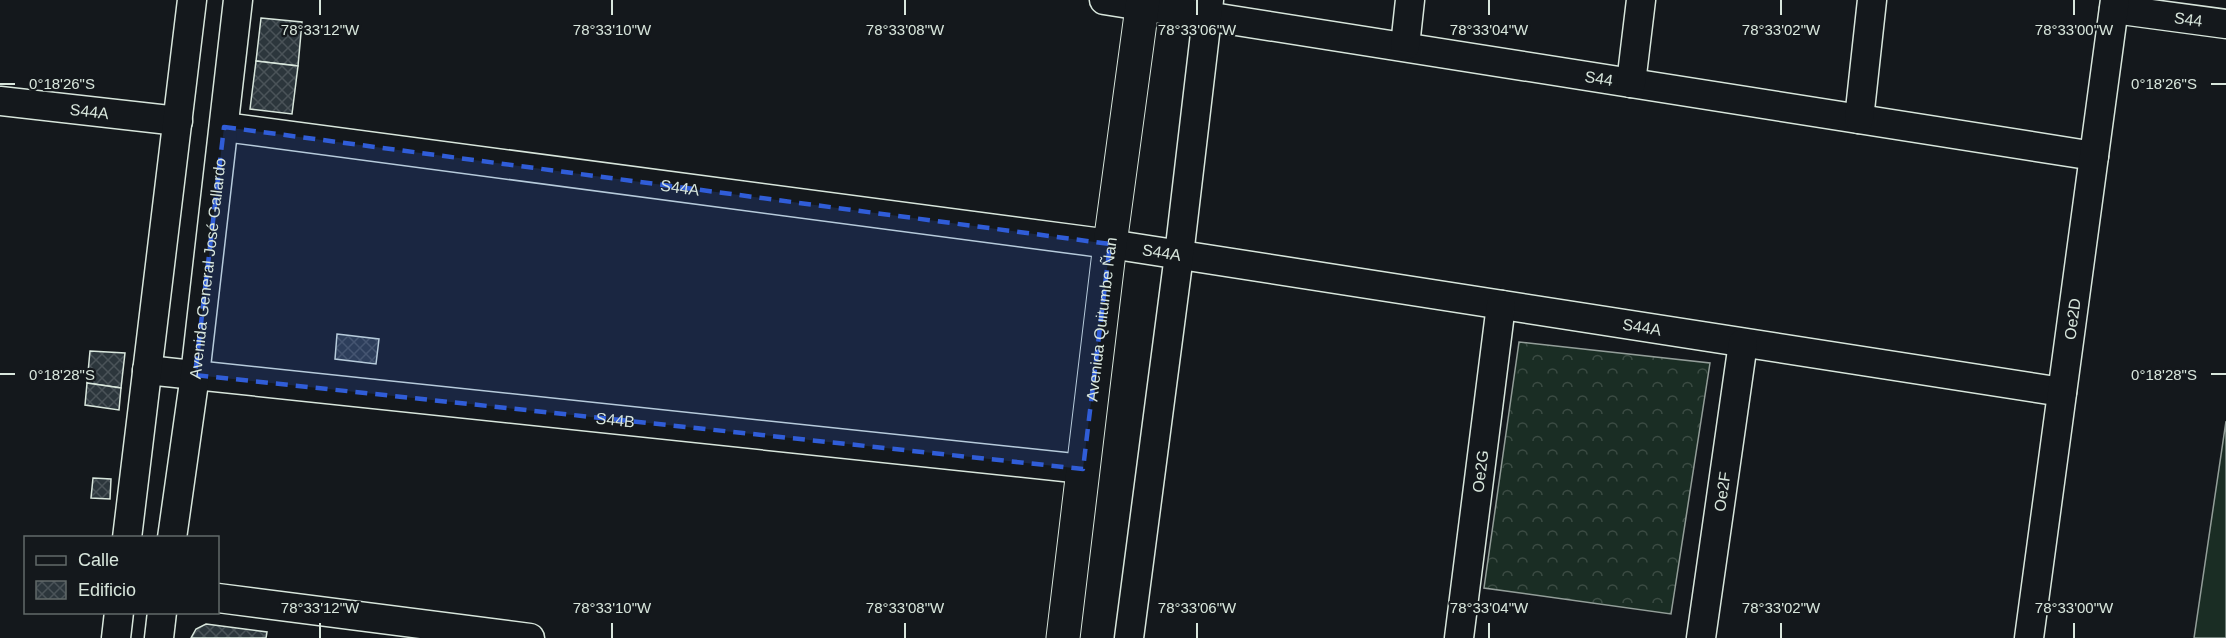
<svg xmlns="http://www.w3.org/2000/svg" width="2226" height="638" font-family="Arial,sans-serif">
<defs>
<pattern id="forest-crowns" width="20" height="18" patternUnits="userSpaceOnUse" patternTransform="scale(1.5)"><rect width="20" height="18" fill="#1a2d24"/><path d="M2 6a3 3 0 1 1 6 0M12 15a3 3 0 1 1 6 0" fill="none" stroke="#3b4b43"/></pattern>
<pattern id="building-cross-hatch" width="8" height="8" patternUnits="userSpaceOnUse" patternTransform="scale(1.5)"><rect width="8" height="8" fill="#2c363c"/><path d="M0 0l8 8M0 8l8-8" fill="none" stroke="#4a5358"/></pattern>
</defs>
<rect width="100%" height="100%" fill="#14181c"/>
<path fill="#1a2d24" stroke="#939e99" stroke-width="1.5" d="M2226 421V638H2194Z"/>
<path fill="url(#forest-crowns)" stroke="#939e99" stroke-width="1.5" d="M1519 342 1710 363 1671 614 1484 588Z"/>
<g fill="url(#building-cross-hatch)" stroke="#d8e6dc" stroke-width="1.5">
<path d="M261 18 302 22 298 66 256 61Z"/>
<path d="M256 61 298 66 292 114 250 109Z"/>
<path d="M337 334 379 339 376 364 335 359Z"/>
<path d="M90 351 125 353 121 388 87 383Z"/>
<path d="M87 383 121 388 119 410 85 405Z"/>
<path d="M93 478 111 479 110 499 91 498Z"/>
<path d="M206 624 267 632 266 638H191L196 629Z"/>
</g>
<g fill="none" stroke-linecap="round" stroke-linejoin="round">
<defs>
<g id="street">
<path id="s1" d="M1104 0 2094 156"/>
<path id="s2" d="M2114 9 2226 24"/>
<path d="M1405 46 1410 0"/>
<path d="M1631 83 1641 0"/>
<path id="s3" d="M0 101 178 121"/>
<path d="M1859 119 1872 0"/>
<path id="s4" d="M224 127 1110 244 2062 392"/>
<path id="s5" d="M147 370 1083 469"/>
<path d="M127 538 192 0"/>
<path id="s6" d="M172 538 195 375 238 0"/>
<path d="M218 598 530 638"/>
<path d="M116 638 119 612"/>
<path d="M159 638 162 612"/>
<path d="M1129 638 1179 255 1209 0"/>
<path id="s7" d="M1459 638 1501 305"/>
<path id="s8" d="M1701 638 1743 343"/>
<path id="s9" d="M2029 638 2115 0"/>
</g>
<g id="secondary">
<path id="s10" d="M1063 638 1110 244 1143 0"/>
</g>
</defs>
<use href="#street" stroke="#d8e6dc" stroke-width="31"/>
<use href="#secondary" stroke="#d8e6dc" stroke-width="35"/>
<use href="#street" stroke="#14181c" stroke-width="28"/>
<use href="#secondary" stroke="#14181c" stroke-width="33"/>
</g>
<path fill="#305dd8" fill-opacity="0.2" stroke="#305dd8" stroke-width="4.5" stroke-dasharray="12 8" stroke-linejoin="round" d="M224 127 1110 244 1083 469 195 375Z"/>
<path fill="none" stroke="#d8e6dc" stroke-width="2" d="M320 0V15M612 0V15M905 0V15M1197 0V15M1489 0V15M1781 0V15M2074 0V15M0 84H15M2211 84H2226M0 374H15M2211 374H2226M320 623V638M612 623V638M905 623V638M1197 623V638M1489 623V638M1781 623V638M2074 623V638"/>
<g text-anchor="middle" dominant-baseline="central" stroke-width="4.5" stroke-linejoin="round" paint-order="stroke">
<g font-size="16" fill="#d8e6dc" stroke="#14181c">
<text stroke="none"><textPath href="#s2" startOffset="75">S44</textPath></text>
<text stroke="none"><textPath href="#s1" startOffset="501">S44</textPath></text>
<text stroke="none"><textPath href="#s3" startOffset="90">S44A</textPath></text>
<text stroke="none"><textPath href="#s4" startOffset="460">S44A</textPath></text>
<text stroke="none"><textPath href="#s4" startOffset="946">S44A</textPath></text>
<text stroke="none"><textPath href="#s6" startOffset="272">Avenida General José Gallardo</textPath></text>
<text stroke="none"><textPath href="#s10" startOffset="321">Avenida Quitumbe Ñan</textPath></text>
<text stroke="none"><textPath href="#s9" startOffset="322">Oe2D</textPath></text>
<text stroke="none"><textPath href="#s4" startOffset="1432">S44A</textPath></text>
<text stroke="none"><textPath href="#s5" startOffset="471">S44B</textPath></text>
<text stroke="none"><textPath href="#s7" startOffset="168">Oe2G</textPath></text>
<text stroke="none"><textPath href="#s8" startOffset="148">Oe2F</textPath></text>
</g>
</g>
<g font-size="15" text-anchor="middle" fill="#d8e6dc" stroke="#14181c" stroke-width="4.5" stroke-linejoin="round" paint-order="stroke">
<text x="320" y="35">78°33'12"W</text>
<text x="612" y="35">78°33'10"W</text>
<text x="905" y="35">78°33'08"W</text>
<text x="1197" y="35">78°33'06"W</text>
<text x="1489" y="35">78°33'04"W</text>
<text x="1781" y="35">78°33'02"W</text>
<text x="2074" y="35">78°33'00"W</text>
<text x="62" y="89">0°18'26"S</text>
<text x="2164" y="89">0°18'26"S</text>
<text x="62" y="380">0°18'28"S</text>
<text x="2164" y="380">0°18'28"S</text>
<text x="320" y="613">78°33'12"W</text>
<text x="612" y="613">78°33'10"W</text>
<text x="905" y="613">78°33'08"W</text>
<text x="1197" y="613">78°33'06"W</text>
<text x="1489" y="613">78°33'04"W</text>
<text x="1781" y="613">78°33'02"W</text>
<text x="2074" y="613">78°33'00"W</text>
</g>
<rect x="24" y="536" width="195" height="78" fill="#14181c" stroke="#626a69" stroke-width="1.5"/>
<rect x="36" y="556" width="30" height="9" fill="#14181c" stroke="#626a69" stroke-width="1.5"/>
<text x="78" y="566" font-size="18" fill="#d8e6dc">Calle</text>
<rect x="36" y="581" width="30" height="18" fill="url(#building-cross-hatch)" stroke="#626a69" stroke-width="1.5"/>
<text x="78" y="596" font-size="18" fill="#d8e6dc">Edificio</text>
</svg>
